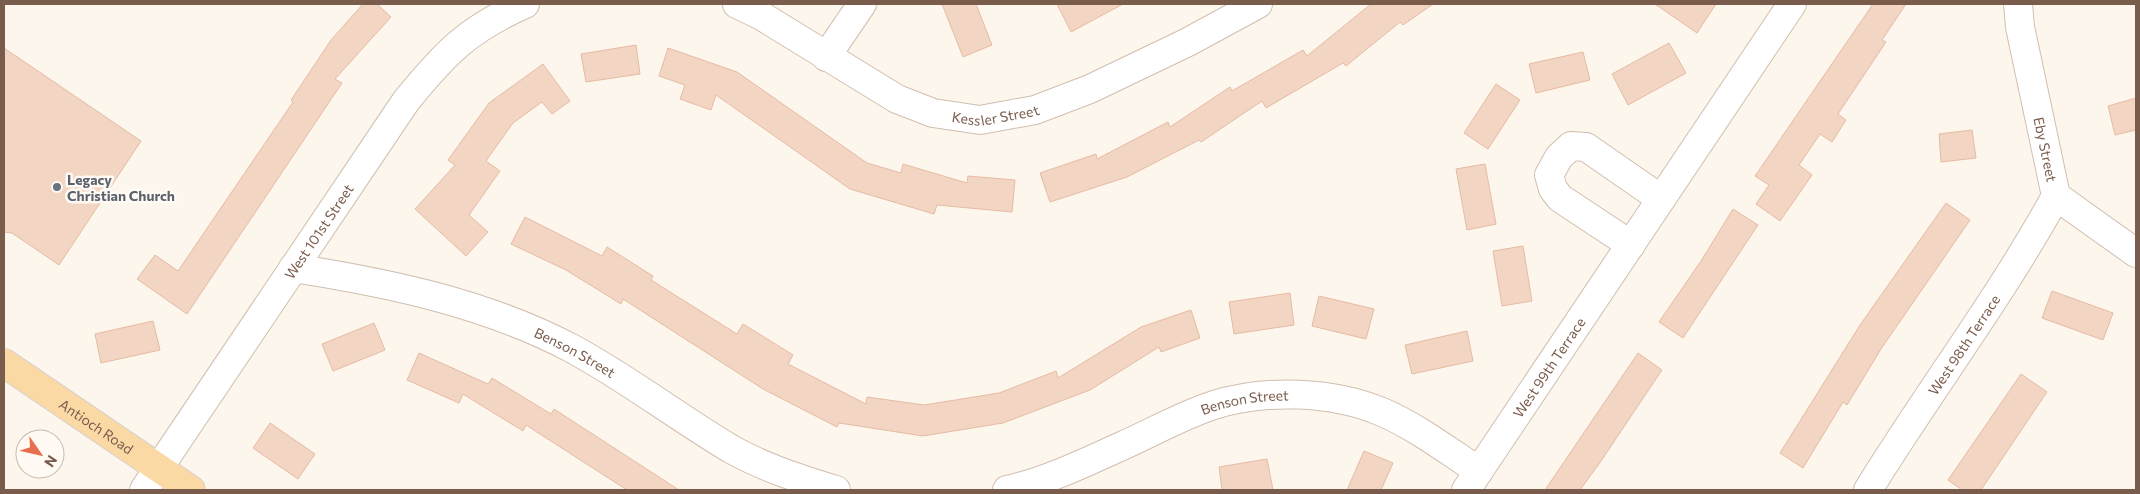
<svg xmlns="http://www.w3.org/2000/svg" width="2140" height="494" font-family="Commissioner,sans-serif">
<rect width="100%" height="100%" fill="#fdf6ec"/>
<g fill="#f3d5c3" stroke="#e6bba3">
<path d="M363 4H377L391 17 335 79 342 83 187 314 137 279 155 255 178 271 293 102 291 100 331 40Z"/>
<path d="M942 4H976L992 45 963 57Z"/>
<path d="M1057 4H1123L1071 32Z"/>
<path d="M1371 4H1433L1403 25 1400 22 1346 66 1343 63 1266 108 1262 101 1201 142 1199 140 1127 177 1050 202 1040 173 1096 154 1097 159 1168 122 1170 127 1230 87 1232 91 1303 50 1307 56Z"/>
<path d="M1655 4H1716L1697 33Z"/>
<path d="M1873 4H1906L1882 40 1886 42 1838 114 1846 120 1832 142 1820 134 1799 165 1812 175 1780 221 1756 204 1769 185 1755 176Z"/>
<path d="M1669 43 1686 73 1628 105 1612 74Z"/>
<path d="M636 45 640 74 586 82 581 54Z"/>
<path d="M4 48 141 141 59 265 12 233 4 232Z"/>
<path d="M668 48 737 72 867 163 901 173 903 164 967 183 968 176 1015 180 1012 212 937 205 934 214 850 189 716 95 711 110 680 99 685 85 659 76Z"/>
<path d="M1583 52 1590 80 1536 93 1529 64Z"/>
<path d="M543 64 570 101 552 114 542 102 513 123 486 161 500 171 469 215 488 232 466 256 415 209 455 165 448 160 489 103Z"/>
<path d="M1496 84 1520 100 1488 149 1464 133Z"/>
<path d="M2136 98V130L2115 135 2108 106Z"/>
<path d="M1972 130 1976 158 1941 162 1939 134Z"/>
<path d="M1485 164 1496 224 1467 230 1456 169Z"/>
<path d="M1946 203 1970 220 1881 349 1847 405 1843 402 1803 468 1780 453 1860 325Z"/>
<path d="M1733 209 1758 225 1683 338 1659 322 1701 261Z"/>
<path d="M525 217 602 256 607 247 653 276 651 280 737 334 743 324 793 355 788 364 866 404 867 397 924 405 999 393 1056 371 1058 378 1141 327 1191 310 1200 338 1161 352 1159 347 1090 390 1003 423 923 436 839 423 837 427 763 389 623 299 621 304 566 270 511 244Z"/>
<path d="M1523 246 1532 301 1502 306 1493 251Z"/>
<path d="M2052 291 2113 313 2103 340 2042 318Z"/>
<path d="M1290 293 1294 325 1234 334 1229 302Z"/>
<path d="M1319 296 1374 309 1366 339 1312 326Z"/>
<path d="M153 321 160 350 101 363 95 334Z"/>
<path d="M374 323 385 350 333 371 322 344Z"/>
<path d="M1467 331 1473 361 1412 374 1405 345Z"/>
<path d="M419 353 488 384 492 378 551 414 554 409 679 490H627L526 425 523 431 463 394 459 403 407 380Z"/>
<path d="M1638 353 1662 370 1601 461 1580 490H1545Z"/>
<path d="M2021 374 2047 392 1981 490H1962L1948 480Z"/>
<path d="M270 423 315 454 298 479 253 448Z"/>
<path d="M1364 451 1393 463 1381 490H1347Z"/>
<path d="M1267 459 1273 490H1222L1219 467Z"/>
</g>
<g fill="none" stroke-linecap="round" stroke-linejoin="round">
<defs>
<g id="minor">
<path id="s1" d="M737 4 760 15 897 99 933 113 980 120 1035 110 1090 89 1188 42 1258 4"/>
<path id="s2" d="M2018 4 2020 27 2056 196 2136 253"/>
<path d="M826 57 862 4"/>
<path d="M1631 245 1560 198 1553 189 1549 175 1559 157 1571 146 1586 147 1661 199"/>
<path id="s3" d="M293 268C389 283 485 303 571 348 627 378 677 417 731 449 765 468 800 479 836 490"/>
<path id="s4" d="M144 490 406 101C445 53 468 29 525 4"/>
<path id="s5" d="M1007 490C1048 481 1086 462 1124 445 1153 432 1183 415 1214 405 1266 389 1332 391 1382 412 1417 427 1448 451 1479 471"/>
<path id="s6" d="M1466 490 1792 4"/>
<path id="s7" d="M1868 490C1929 391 2000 298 2056 196"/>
</g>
<g id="major">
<path id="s8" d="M4 363 191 490"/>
</g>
</defs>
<use href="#minor" stroke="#d1beb0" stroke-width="30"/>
<use href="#major" stroke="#dad1cd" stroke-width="30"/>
<use href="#minor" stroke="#fff" stroke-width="28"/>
<use href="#major" stroke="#fbd9a5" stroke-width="28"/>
</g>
<circle fill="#6b7280" stroke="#fffaf3" stroke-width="2" cx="57" cy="187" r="5"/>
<g text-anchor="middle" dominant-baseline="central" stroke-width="5" stroke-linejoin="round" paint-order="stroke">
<g font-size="14" fill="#7a5c4d" stroke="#fffaf3">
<text stroke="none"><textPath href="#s1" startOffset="288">Kessler Street</textPath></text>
<text stroke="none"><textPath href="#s2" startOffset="148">Eby Street</textPath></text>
<text stroke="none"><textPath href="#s4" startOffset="312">West 101st Street</textPath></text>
<text stroke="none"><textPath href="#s7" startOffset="174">West 98th Terrace</textPath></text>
<text stroke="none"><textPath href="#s3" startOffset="296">Benson Street</textPath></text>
<text stroke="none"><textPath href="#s6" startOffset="148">West 99th Terrace</textPath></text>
<text stroke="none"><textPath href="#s5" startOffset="255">Benson Street</textPath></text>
<text stroke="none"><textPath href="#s8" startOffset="112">Antioch Road</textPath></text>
</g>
<g font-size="14" font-weight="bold" fill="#5b616d" stroke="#fffaf3" text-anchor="start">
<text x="67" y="179">Legacy<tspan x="67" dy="16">Christian Church</tspan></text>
</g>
</g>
<rect width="2140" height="494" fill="none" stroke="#7a5c4d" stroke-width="10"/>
<g transform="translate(40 454) rotate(124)"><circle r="24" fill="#fffaf3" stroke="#cabbb1"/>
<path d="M0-4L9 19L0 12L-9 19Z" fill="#e76f51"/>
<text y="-8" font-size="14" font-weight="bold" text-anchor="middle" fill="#7a5c4d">N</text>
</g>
</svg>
